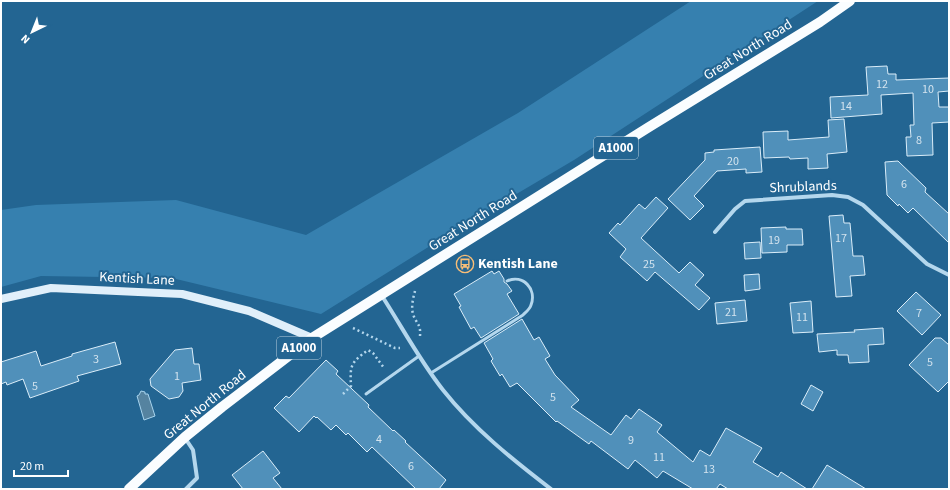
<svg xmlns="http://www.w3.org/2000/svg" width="950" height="490" font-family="'Source Sans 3',sans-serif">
<rect width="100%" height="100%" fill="#236592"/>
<path fill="#3680af" d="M691 1H818L574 160 462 226 321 314 172 278 41 276 1 287V210L36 205 176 200 306 235 518 113Z"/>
<path fill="#5583a0" stroke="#a8d4ee" d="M141 391 145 392V394H148L155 416 144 420 137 396 139 395Z"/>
<g fill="#5090ba" stroke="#daedf9">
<path d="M887 66 888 74H896V80L949 78V91L938 92 939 107H949V122L932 123 933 155 907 156 906 137H911L910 125H914L913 93 881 95 882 114 831 118 830 97 868 95 866 67Z"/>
<path d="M844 119 847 152 827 154 828 168 808 169V158L790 159 789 157 764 158 763 132 788 131V140L829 137 828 120Z"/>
<path d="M760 147 762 172 746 173V169L717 171 694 196 704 206 690 220 668 199 705 160V153L714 152V150Z"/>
<path d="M898 161 926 188 925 192 949 214V243L913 208 908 213 899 204 898 206 887 195 885 162Z"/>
<path d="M656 197 668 208 641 238 679 273 690 262 704 275 695 285 710 298 699 310 655 272 647 281 620 257 626 249 609 233 618 223 620 225 639 204 645 209Z"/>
<path d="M843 215 844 223H850L853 256H863L865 275 850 276 852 296 836 297 829 216Z"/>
<path d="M786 227V229H802L803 245H787V252L762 253 761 228Z"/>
<path d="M760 242 761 258 745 259 744 243Z"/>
<path d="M492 271 494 274 499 271 504 279V282L507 284 512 291 507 294 519 314 481 338 474 327 471 329 459 307 461 306 454 294Z"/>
<path d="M759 274 760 289 745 291 744 275Z"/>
<path d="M916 292 941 315 922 335 897 311Z"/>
<path d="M745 300 747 321 717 324 715 303Z"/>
<path d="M811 301 813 332 793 333 790 303Z"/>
<path d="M522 319 534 340 539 337 550 356 545 359 555 375 579 400 571 407 611 435 626 415 631 419 639 409 662 425 657 432 693 462 700 450 710 456 726 428 762 448 753 462 778 477 781 472 807 489H728L720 484 716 489H693L663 471 657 478 635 460 628 469 591 441 589 444 557 421 556 422 517 383 510 387 502 374 500 376 491 361 493 359 484 343Z"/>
<path d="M883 328 884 344 868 345 869 362 849 363 848 355H837V350L819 352 817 334 855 332 854 330Z"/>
<path d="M935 338H941L949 345V381L938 392 909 365Z"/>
<path d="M115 342 121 364 77 376 79 381 30 398 23 379 7 385 6 382 1 384V362L36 351 41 366 72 356V354Z"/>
<path d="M192 348 194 364H199L201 380 182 383 183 391 179 397 169 399 151 386 150 379 175 350Z"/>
<path d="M326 360 338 371 336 374 369 405 368 407 393 431 394 430 406 441 405 442 446 480 439 489H416L372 447 367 452 348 433 346 435 336 425 331 430 317 417 316 418 314 416 299 432 274 408 286 396 289 398Z"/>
<path d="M811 385 823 392 813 411 801 404Z"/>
<path d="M263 451 280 473 273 478 282 489H243L232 475Z"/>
<path d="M827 465 866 489H812Z"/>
</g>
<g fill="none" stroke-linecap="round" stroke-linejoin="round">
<g stroke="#b4d7ed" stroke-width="2.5" stroke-dasharray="2 3" stroke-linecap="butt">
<path d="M415 291C413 298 411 307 413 314 416 324 421 323 420 336"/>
<path d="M353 328 395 348H400"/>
<path d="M343 394 351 386C350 366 350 363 368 350L373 353 384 368"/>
</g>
<g stroke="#b4d7ed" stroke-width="3">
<path d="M431 373 523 315C526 312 530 309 531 305 537 289 523 274 507 281"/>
<path d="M366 394 419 356"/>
</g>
<g stroke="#b4d7ed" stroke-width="4">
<path d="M715 232 735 209 745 201 832 195 848 197 863 205 927 264 949 275"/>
<path d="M382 296C402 327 420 361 443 390 473 428 513 460 551 489"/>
<path d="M185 438 193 450 197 478 186 489"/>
</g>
<path stroke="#e0effa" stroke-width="8" d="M1 299 51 288 182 294 249 311 312 338"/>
<path stroke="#fafdff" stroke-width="10" d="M129 489 185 437 222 407 312 338 649 127 820 22 850 1"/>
</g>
<defs>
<symbol id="bus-ring" viewBox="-11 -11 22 22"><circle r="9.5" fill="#236592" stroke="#f8be77" stroke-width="1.5"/><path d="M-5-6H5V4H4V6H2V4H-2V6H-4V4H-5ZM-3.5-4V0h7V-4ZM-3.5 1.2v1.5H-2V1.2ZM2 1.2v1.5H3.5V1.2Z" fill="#f8be77"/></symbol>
</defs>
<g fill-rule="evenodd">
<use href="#bus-ring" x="455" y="254" width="20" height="20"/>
</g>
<g text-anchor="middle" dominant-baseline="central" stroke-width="4" stroke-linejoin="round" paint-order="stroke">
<g font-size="12" fill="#d3e3ee">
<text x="882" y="84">12</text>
<text x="928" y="89">10</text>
<text x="846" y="106">14</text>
<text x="919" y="140">8</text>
<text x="733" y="161">20</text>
<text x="904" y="184">6</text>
<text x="841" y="238">17</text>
<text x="774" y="240">19</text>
<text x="649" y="264">25</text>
<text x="731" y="312">21</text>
<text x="919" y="313">7</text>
<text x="802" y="317">11</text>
<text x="96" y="359">3</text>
<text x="930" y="362">5</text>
<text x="177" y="376">1</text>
<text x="35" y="386">5</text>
<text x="553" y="397">5</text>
<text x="379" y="439">4</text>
<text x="631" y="440">9</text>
<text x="659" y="457">11</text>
<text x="411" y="466">6</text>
<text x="709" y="469">13</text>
</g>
<g fill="#236592" stroke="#bdd1de" stroke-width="1">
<rect x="594" y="137" width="44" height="22" rx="3"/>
<rect x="277" y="337" width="44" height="22" rx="3"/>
</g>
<g font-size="13" font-weight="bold" fill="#fff">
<text x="616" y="148">A1000</text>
<text x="299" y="348">A1000</text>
</g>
<g font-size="14" fill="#fff" stroke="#236592">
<text transform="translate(748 50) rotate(-32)">Great North Road</text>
<text transform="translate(803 187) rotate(-2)">Shrublands</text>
<text transform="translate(473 221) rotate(-32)">Great North Road</text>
<text transform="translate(137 279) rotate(3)">Kentish Lane</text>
<text transform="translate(205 405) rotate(-39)">Great North Road</text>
</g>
<g font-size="14" font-weight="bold" fill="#fff" stroke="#236592" text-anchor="start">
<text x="478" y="264">Kentish Lane</text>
</g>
</g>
<rect width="950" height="490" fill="none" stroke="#ffffff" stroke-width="4"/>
<g transform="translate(32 32) rotate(223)" stroke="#236592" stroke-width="3" paint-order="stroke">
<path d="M0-3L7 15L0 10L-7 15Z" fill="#ffffff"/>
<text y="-6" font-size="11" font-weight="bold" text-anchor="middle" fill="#ffffff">N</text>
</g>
<path d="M14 470v6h54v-6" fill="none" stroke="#ffffff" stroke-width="2"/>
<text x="20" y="470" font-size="12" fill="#ffffff" stroke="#236592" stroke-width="3" paint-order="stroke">20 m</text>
</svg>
